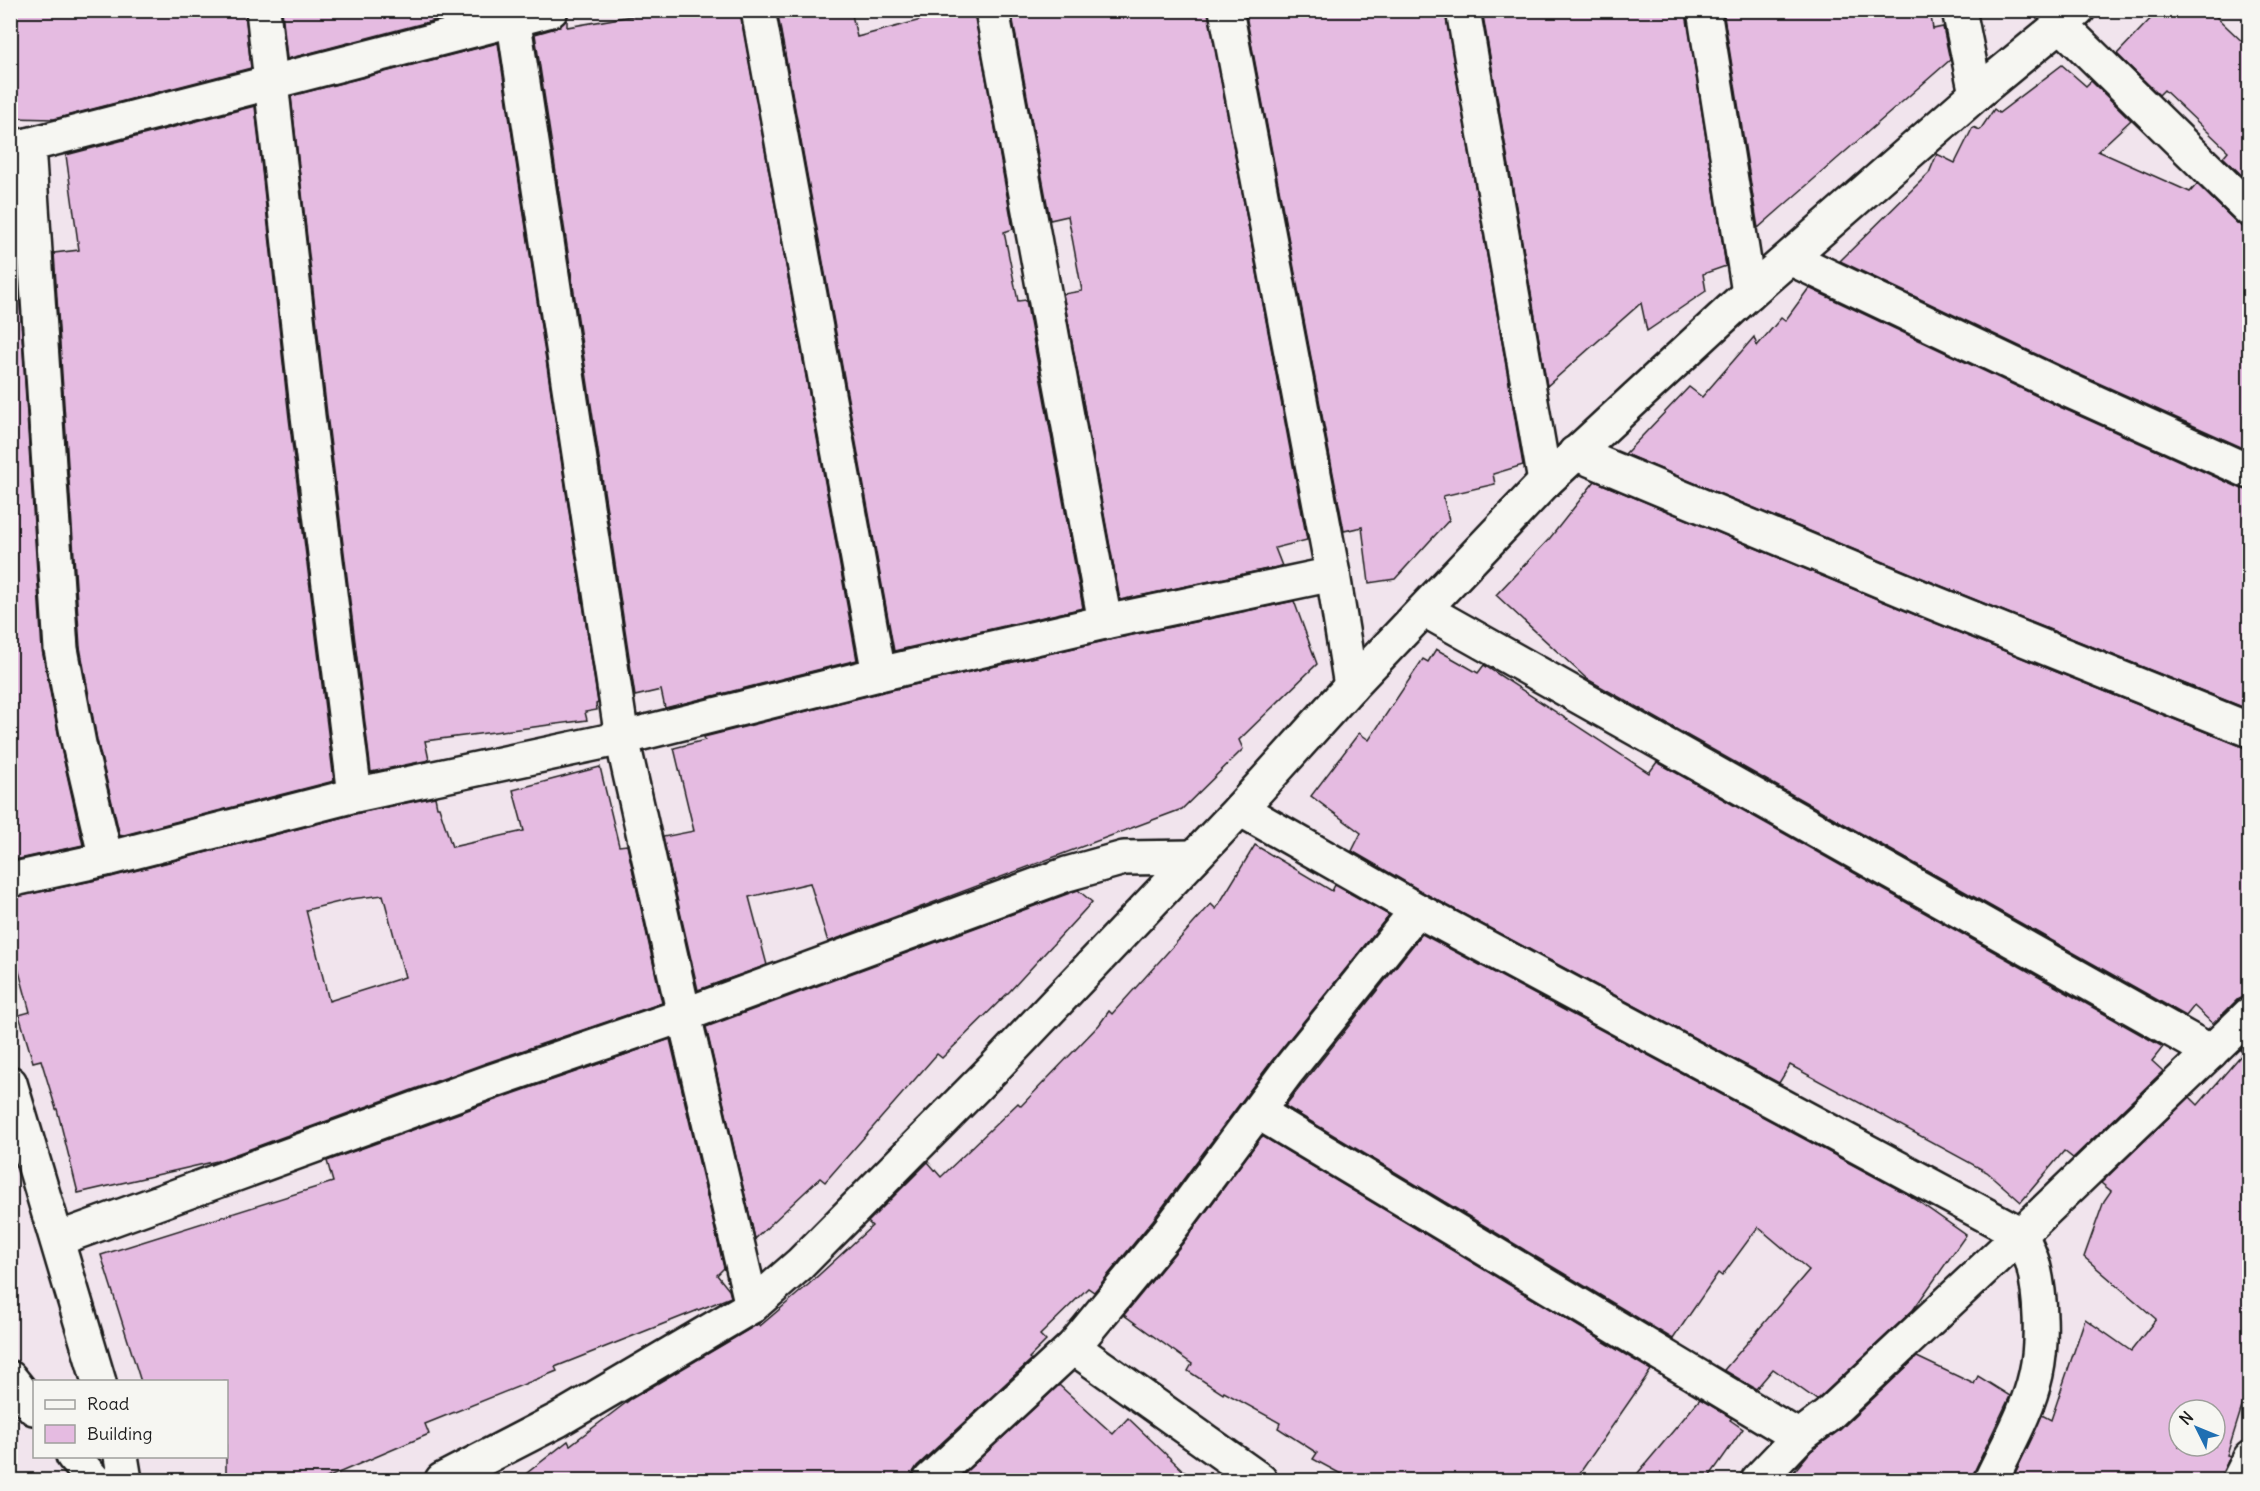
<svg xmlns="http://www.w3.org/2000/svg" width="2260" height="1491" font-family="Delius,sans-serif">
<rect width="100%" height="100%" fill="#f1e4ed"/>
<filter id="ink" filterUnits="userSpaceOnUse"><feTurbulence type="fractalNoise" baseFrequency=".0167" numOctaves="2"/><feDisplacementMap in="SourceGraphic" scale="12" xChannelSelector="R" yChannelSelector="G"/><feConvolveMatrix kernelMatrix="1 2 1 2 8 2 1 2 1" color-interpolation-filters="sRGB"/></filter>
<g filter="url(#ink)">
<g fill="#e5bbe1" stroke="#1c1c1c" stroke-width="1.5" fill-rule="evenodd">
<path d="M10 10H245L251 68 54 119 10 118Z"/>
<path d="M282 10H474L287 59Z"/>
<path d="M637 10H740L857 660 665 708 661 690 635 696 535 34 556 28 567 19V27L637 15Z"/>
<path d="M777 10H851L857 37 921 20 918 10H974L1013 229 1004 232 1018 301 1026 300 1083 608 894 651Z"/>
<path d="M1011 10H1208L1307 540 1275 548 1282 566 1120 600 1063 294 1082 291 1068 216 1050 220Z"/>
<path d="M1245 10H1445L1523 465 1493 474 1495 484 1443 496 1449 520 1395 579 1369 583 1362 527 1344 531Z"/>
<path d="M1482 10H1686L1726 266 1703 274 1706 291 1647 331 1641 303 1547 386Z"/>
<path d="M1723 10H1930L1933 29 1943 27 1950 60 1758 228Z"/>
<path d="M2159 10H2209L2250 49V183L2223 157 2228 151 2164 90 2159 95 2117 54Z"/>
<path d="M498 43 598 703 596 704 597 710 585 712 587 720 425 741 429 760 371 772 327 414 291 96Z"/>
<path d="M2062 65 2086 86 2091 81 2131 120 2098 151 2190 192 2197 184 2237 223 2250 228V451L2076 373 1840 261 1929 173 1937 154 1955 163 1973 127 1980 130 1994 109 1999 113Z"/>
<path d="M255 106 289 418 334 781 120 836 97 740 80 647 54 253 79 250 66 155Z"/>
<path d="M10 258H17L42 650 61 748 83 845 10 861Z"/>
<path d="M1809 288 2060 407 2242 489 2250 490V710L1939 585 1625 454 1689 387 1702 397 1754 337 1757 346 1781 318 1785 321Z"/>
<path d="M1595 481 1925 619 2243 747 2250 748V996L2237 1000 2213 1024 2194 1006 2186 1016 1587 679 1496 595 1550 538Z"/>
<path d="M1294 601 1317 664 1239 740 1243 749 1182 809 828 942 810 883 749 897 767 965 698 990 663 837 694 831 674 748 705 740 704 737 883 692 1109 640Z"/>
<path d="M1436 649 1478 673 1484 665 1649 773 1657 762 2163 1047 2152 1061 2163 1071 2073 1158 2064 1151 2021 1202 1987 1172 1790 1065 1779 1083 1426 894 1352 851 1361 833 1311 796 1359 733 1369 740 1423 659 1428 662Z"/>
<path d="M600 767 619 846 627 845 662 1003 486 1063 217 1161 78 1193 57 1109H56L41 1060 33 1062 19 1015 30 1012 10 938V898L111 877 359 813 435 797 437 807H439L452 847 524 831 513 790ZM383 895 405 977 329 1001 306 910 351 899Z"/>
<path d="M1255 845 1332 891 1335 885 1389 915 1271 1062 1153 1220 1094 1292 1088 1288 1040 1335 1046 1341 1029 1358 1031 1360 917 1466 912 1474V1480H518L568 1441 570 1445 631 1399 758 1324 760 1326 808 1285 872 1226 868 1222 928 1162 941 1177 1018 1103 1021 1106 1099 1025 1109 1011 1112 1014 1211 904 1216 909Z"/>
<path d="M1078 890 1092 902 1010 991 942 1058 937 1054 825 1182 820 1178 755 1239 706 1027Z"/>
<path d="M1422 934 1909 1195 1966 1235 1913 1310 1817 1400 1773 1369 1756 1389 1724 1370 1809 1270 1758 1227 1722 1276 1718 1273 1673 1339 1285 1106Z"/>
<path d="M670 1039 724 1268 717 1275 729 1290 731 1297 555 1367 557 1371 425 1424 429 1434 322 1480H226V1382H141L101 1255 333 1182 327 1161 498 1099Z"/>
<path d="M2250 1040V1381L2227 1455 2230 1456 2220 1480H2012L2042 1415 2051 1420 2085 1319 2131 1351 2156 1319 2084 1257 2104 1201 2111 1191 2101 1183 2190 1097 2198 1105 2243 1053 2240 1050ZM2179 1410H2215V1446H2179Z"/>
<path d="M1262 1136 1651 1370 1575 1480H1352L1313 1459 1317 1453 1278 1428 1280 1423 1224 1392 1223 1394 1188 1371 1192 1364 1124 1315 1183 1243Z"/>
<path d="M1917 1357 1974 1384 1978 1376 2010 1396 1974 1472 1972 1480H1787L1811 1451 1840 1430Z"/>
<path d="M1059 1385 1113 1434 1128 1418 1193 1480H957Z"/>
<path d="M1700 1399 1732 1418 1730 1420 1743 1429 1707 1480H1632Z"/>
</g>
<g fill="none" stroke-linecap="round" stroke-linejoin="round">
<defs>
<g id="minor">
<path d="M263 10 308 416 355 795"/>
<path d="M512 10 622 738 684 1015 752 1306"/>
<path d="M758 10 879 674"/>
<path d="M992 10 1105 622"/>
<path d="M1226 10 1333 574 1351 686"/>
<path d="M1463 10 1545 482"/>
<path d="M1704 10 1749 293"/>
<path d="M1959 10 1976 94"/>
<path d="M2061 25 2250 210"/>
<path d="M28 145 61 649 79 744 106 859"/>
<path d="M10 148 28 145 551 10"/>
<path d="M1790 258 2068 390 2250 472"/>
<path d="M1575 453 1932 602 2250 730"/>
<path d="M1425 610 2211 1052"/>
<path d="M1240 809 1417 910 2021 1234C2025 1244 2030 1254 2033 1264 2041 1295 2043 1343 2036 1374 2028 1411 2007 1446 1991 1480"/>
<path d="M10 880 106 859 355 795 622 738 879 674 1105 622 1333 574"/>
<path d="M10 1083 99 1382"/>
<path d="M1258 1112 1799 1437"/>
<path d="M58 1239 492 1081 684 1015 1067 874 1124 858 1194 857"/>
<path d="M1073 1347 1260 1480"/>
<path d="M10 1378 34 1408"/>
<path d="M73 1456 94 1480"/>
<path d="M121 1456 125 1480"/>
<path d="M442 1480 558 1420 752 1306 800 1264 997 1065 1240 809 1351 686 1545 482 1749 293 1976 94 2078 10"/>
<path d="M930 1480 1073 1347 1168 1232 1286 1073 1417 910"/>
<path d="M1758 1480 1799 1437 1827 1416 2021 1234 2250 1014"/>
<path d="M2239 1480 2250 1458"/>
</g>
</defs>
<use href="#minor" stroke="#1c1c1c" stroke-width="38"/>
<use href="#minor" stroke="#f6f6f2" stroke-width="33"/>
</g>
</g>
<rect width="2260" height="1491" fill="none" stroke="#f6f6f2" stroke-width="36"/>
<rect x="18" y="18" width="2224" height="1455" fill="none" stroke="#1c1c1c" stroke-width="2" filter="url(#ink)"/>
<rect x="33" y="1380" width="195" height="78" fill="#f6f6f2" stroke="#9f9f9c" stroke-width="1.5"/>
<rect x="45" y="1400" width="30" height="9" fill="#f6f6f2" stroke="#9f9f9c" stroke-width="1.5"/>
<text x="87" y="1410" font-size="18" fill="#1c1c1c">Road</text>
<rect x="45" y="1425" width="30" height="18" fill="#e5bbe1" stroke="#9f9f9c" stroke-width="1.5"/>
<text x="87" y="1440" font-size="18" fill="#1c1c1c">Building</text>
<g transform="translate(2197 1428) rotate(313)"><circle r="28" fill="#f6f6f2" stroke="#9f9f9c" stroke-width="1.5"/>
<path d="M0-4.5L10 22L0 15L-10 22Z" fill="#1f6fb2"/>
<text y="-9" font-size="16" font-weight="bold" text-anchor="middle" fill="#1c1c1c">N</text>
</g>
</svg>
